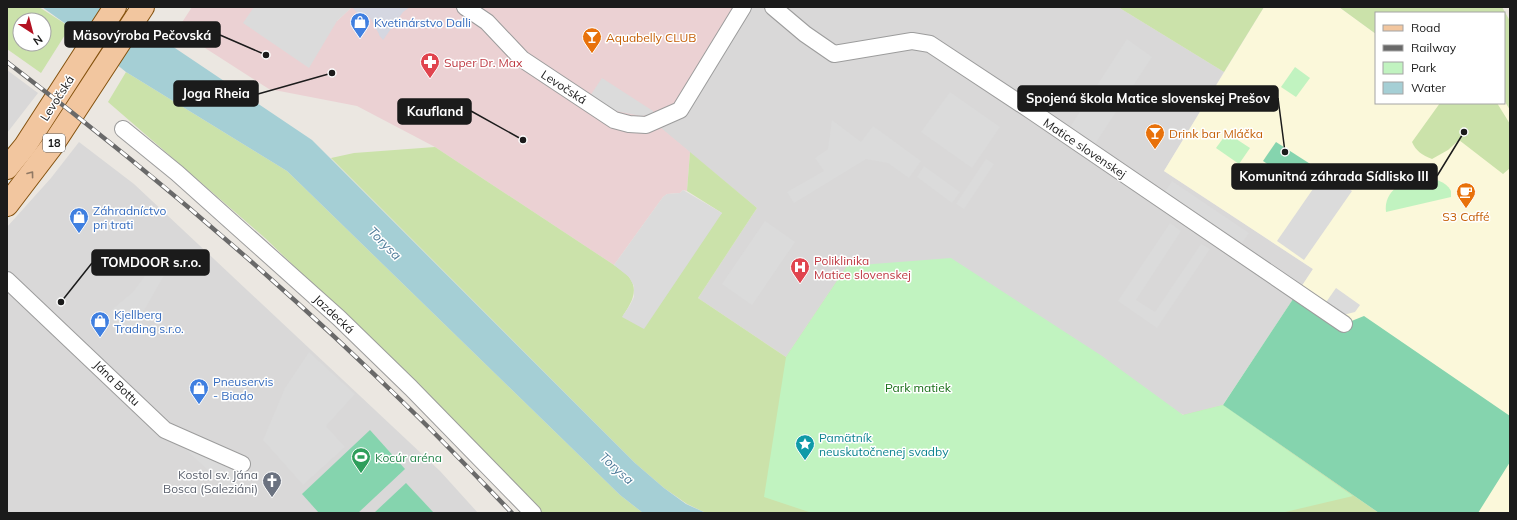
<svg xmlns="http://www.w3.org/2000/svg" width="1517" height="520" font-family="Mulish,sans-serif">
<rect width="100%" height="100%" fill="#ebe7e1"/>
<g fill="#d9d8d8">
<path d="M746 7H1118L1224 72 1164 171 1313 269 1223 405 1184 415 847 266 786 357 698 298 757 208 647 117Z"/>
<path d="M7 70 38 93 7 133Z"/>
<path d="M79 142 134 184 440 471 478 513H7V227L51 178Z"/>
</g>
<path fill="#ebd1d3" d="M192 7H314L337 21 352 7H746L681 105 648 117 690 152 687 191 683 190 680 193 667 194 663 197 614 265 435 147 357 106 269 89 177 30Z"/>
<path fill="#fbf8da" d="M1264 7H1339L1376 34V103H1504V100L1510 110V513H1379L1223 405 1313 269 1164 171Z"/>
<g fill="#cbe2aa" fill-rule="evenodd">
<path d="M7 7H39L70 27 41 73 7 49ZM20 20H44V44H20Z"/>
<path d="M1118 7H1264L1224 72Z"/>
<path d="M1339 7H1502L1510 21V110L1504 100V13H1376V34Z"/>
<path d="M126 72 287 171 620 495 643 513H537L393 361 265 238 108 102Z"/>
<path d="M1440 103H1497L1510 124V168L1503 174 1459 140 1448 150 1432 159C1422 155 1416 151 1412 142Z"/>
<path d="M435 147 614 265C619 269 625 272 629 277 640 291 630 305 622 317L722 213 687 191 690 152 757 208 698 298 786 357 847 266 1183 415 1223 405 1379 513H706L687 504 664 488 635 463 331 158 354 153Z"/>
</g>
<g fill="#c1f3c0">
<path d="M1295 67 1310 78 1296 97 1281 87Z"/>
<path d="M1227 133 1250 148 1239 164 1216 148Z"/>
<path d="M1423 178C1433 178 1446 181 1451 191V197L1386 212C1383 191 1405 178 1423 178Z"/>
<path d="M951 258 1102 356 1183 415 1223 405 1353 496 1281 513H812L764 497 786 357 847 266Z"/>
</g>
<g fill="#85d4ae">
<path d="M1276 142 1315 167 1302 187 1263 161Z"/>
<path d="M1297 293 1344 324 1364 316 1510 416V462L1478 513H1379L1223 405Z"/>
<path d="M370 430 405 469 358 513H319L302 494Z"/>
<path d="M406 483 434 513H374Z"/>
</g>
<g fill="#dbdbdb">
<path d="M254 7H352L337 21 309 68 243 23Z"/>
<path d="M1127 39 1152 57 1095 144 1070 127Z"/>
<path d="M602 78 653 111V114L641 116 616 111 590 96Z"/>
<path d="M950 92 1000 127 972 168 921 132Z"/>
<path d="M832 120 861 142 873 126 921 161 909 178 888 163 866 159 794 203 787 192 824 171 815 158 828 149Z"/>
<path d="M986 159 994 164 964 209 956 204Z"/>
<path d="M924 166 960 192 952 203 917 177Z"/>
<path d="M1324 173 1352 191 1304 260 1277 241Z"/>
<path d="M1172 181 1249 233 1242 243 1165 192Z"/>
<path d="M683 190 722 213 644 329 622 317 630 305 634 297V286L629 277 614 265 663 197 667 194 680 193Z"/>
<path d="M765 221 795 242 752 305 722 284Z"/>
<path d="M1170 223 1181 231 1136 300 1155 312 1201 244 1210 249 1157 328 1118 301Z"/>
<path d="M161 254 171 263 129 337 103 317 133 292Z"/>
<path d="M1336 288 1360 305 1355 312 1335 317 1322 308Z"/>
<path d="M309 352 355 394 326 426 345 447 303 485 263 440 285 388Z"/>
<path d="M165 430 242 464 231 492Z"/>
</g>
<path fill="#d5d7e1" d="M352 7H410L403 12 383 40 379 35V34L371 19 368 16H360Z"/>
<path fill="#a5cfd5" d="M42 7H114L312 140 635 463 664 488 686 504 706 513H643L620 495 287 171 126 72 70 27Z"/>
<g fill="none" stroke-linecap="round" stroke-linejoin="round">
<defs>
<g id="street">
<path d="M465 7 487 22 522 59 614 120 629 124 646 125 680 110 743 7"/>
<path d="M773 7 805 34 834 54 912 41 930 44 1033 112 1344 324"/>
<path d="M123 129 177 173 339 318 411 388 533 513"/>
<path d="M7 280 165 430 242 464"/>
</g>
<g id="primary">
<path d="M7 168 25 146 115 7"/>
<path d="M7 205 52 146 143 7"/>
</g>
</defs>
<use href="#street" stroke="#9c9c9c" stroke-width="18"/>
<use href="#primary" stroke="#84510d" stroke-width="24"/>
<use href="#street" stroke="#fff" stroke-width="16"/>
<use href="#primary" stroke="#f2c69f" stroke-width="22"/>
<defs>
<path id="rail" d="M7 62C149 170 285 286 412 411 446 444 479 479 512 513"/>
</defs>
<use href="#rail" stroke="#696969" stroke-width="4.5"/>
<use href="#rail" stroke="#fff" stroke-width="3" stroke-dasharray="9" stroke-linecap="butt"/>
</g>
<defs><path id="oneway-chevron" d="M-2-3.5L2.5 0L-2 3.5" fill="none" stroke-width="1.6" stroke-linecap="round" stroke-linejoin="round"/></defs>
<use stroke="#917964" href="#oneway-chevron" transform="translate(31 174) rotate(-53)"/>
<defs>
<symbol id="shop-pin" viewBox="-11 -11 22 30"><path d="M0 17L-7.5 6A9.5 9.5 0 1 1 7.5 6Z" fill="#3f7fe0" stroke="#fff"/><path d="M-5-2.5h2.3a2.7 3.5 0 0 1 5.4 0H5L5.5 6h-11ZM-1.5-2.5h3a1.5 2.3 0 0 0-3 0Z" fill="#fff"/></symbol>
<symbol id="bar-pin" viewBox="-11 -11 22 30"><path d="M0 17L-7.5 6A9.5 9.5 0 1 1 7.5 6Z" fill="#e8710a" stroke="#fff"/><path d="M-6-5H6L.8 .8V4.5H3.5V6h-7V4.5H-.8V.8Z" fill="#fff"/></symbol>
<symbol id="pharmacy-pin" viewBox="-11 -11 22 30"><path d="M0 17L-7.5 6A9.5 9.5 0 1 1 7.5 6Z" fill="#e0444e" stroke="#fff"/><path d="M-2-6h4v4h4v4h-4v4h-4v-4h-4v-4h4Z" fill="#fff"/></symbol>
<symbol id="cafe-pin" viewBox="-11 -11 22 30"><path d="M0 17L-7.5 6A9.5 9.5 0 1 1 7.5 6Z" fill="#e8710a" stroke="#fff"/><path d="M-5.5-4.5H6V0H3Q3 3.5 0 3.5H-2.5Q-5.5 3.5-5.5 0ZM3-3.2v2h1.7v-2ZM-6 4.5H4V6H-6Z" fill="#fff"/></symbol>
<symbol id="hospital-pin" viewBox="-11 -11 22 30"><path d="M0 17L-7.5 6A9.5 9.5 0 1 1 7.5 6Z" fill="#e0444e" stroke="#fff"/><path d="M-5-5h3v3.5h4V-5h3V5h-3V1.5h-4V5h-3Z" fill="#fff"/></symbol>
<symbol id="sight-pin" viewBox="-11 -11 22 30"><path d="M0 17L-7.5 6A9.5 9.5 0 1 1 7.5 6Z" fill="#0f9aa8" stroke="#fff"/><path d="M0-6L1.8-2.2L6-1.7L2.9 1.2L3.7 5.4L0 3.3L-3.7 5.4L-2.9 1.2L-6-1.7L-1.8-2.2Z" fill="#fff"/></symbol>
<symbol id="stadium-pin" viewBox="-11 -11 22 30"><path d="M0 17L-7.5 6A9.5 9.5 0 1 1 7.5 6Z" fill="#2e9e5b" stroke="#fff"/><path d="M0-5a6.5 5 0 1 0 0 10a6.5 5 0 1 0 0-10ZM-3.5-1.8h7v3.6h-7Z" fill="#fff"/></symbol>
<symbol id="church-pin" viewBox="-11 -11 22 30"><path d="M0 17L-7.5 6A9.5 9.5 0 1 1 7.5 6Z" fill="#6b7280" stroke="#fff"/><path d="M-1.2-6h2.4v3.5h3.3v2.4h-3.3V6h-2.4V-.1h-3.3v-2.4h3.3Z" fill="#fff"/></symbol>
</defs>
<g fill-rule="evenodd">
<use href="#shop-pin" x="349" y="11" width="22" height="30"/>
<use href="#bar-pin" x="581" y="26" width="22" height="30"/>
<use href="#pharmacy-pin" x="419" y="51" width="22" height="30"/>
<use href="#bar-pin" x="1144" y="122" width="22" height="30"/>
<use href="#cafe-pin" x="1455" y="181" width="22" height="30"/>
<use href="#shop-pin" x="68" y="206" width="22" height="30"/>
<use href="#hospital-pin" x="789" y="256" width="22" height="30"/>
<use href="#shop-pin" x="89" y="310" width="22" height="30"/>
<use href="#shop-pin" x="188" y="377" width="22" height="30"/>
<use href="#sight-pin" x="794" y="433" width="22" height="30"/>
<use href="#stadium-pin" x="350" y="446" width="22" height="30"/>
<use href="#church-pin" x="261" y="470" width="22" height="30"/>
</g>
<g text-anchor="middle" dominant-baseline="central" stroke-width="3" stroke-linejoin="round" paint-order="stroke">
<rect fill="#fff" stroke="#5f5f5f" stroke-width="1" x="43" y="134" width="22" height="18" rx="3"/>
<g font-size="11" font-weight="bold" fill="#1b1b1b">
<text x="54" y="143">18</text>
</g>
<g font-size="12" fill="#366cbe" stroke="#fff" text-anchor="start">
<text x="374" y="22">Kvetinárstvo Dalli</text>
<text x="93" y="210">Záhradníctvo<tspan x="93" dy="14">pri trati</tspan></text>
<text x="114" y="314">Kjellberg<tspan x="114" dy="14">Trading s.r.o.</tspan></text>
<text x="213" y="381">Pneuservis<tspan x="213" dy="14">- Biado</tspan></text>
</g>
<g font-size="12" fill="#c56008" stroke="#fff" text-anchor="start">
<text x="606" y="37">Aquabelly CLUB</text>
<text x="1169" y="133">Drink bar Mláčka</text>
<text x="1466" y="216" text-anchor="middle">S3 Caffé</text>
</g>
<g font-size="12" fill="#be3a42" stroke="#fff" text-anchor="start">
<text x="444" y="62">Super Dr. Max</text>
<text x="814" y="260">Poliklinika<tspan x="814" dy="14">Matice slovenskej</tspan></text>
</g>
<g font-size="12" fill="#1b1b1b" stroke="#fff">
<text transform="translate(564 87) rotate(33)">Levočská</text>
<text transform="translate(57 98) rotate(-57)">Levočská</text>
<text transform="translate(1085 148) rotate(34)">Matice slovenskej</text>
<text transform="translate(334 314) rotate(43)">Jazdecká</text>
<text transform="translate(117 383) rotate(44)">Jána Bottu</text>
</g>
<g font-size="12" fill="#166d15" stroke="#fff">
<text x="918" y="387">Park matiek</text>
</g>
<g font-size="12" fill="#0d838f" stroke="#fff" text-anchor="start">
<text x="819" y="437">Pamätník<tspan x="819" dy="14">neuskutočnenej svadby</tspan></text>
</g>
<g font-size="12" fill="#27864d" stroke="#fff" text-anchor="start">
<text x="375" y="457">Kocúr aréna</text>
</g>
<g font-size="12" fill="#5b616d" stroke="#fff" text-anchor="end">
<text x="258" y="474">Kostol sv. Jána<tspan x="258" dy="14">Bosca (Saleziáni)</tspan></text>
</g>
<g font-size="13" font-style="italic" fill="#4e7b99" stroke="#fff">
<text transform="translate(385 243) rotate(45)">Torysa</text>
<text transform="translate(617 468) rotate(42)">Torysa</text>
</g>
</g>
<path fill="none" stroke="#1b1b1b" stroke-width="1.5" d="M266 55L220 35M332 73L258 94M1285 152L1278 98M523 140L471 111M1464 132L1437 176M61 302L92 263"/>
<g fill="#1b1b1b" stroke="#fff" stroke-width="1.5">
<circle cx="266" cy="55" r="4"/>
<circle cx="332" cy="73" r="4"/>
<circle cx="1285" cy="152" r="4"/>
<circle cx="523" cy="140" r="4"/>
<circle cx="1464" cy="132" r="4"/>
<circle cx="61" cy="302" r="4"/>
</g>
<g fill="#1b1b1b" stroke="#1b1b1b" stroke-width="1.5">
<rect x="65" y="22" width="155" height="25" rx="4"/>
<rect x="174" y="81" width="84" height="25" rx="4"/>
<rect x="1018" y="86" width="260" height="25" rx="4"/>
<rect x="398" y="99" width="73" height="25" rx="4"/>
<rect x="1232" y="164" width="205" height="25" rx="4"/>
<rect x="92" y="250" width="117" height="25" rx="4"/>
</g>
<g font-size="13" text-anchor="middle" font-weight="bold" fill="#fff">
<text x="142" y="40">Mäsovýroba Pečovská</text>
<text x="216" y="98">Joga Rheia</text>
<text x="1148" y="103">Spojená škola Matice slovenskej Prešov</text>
<text x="435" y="116">Kaufland</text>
<text x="1334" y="181">Komunitná záhrada Sídlisko III</text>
<text x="151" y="267">TOMDOOR s.r.o.</text>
</g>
<rect width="1517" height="520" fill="none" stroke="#1b1b1b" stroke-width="16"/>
<rect x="1375" y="12" width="130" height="92" fill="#ffffff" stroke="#a4a4a4"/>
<rect x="1383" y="25" width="20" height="6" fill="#f2c69f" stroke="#a4a4a4"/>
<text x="1411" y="32" font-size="12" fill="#1b1b1b">Road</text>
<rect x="1383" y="45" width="20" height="6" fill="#696969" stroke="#a4a4a4"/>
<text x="1411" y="52" font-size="12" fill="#1b1b1b">Railway</text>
<rect x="1383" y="62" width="20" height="12" fill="#c1f3c0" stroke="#a4a4a4"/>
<text x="1411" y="72" font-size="12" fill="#1b1b1b">Park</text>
<rect x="1383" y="82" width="20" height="12" fill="#a5cfd5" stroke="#a4a4a4"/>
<text x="1411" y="92" font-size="12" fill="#1b1b1b">Water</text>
<g transform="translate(32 32) rotate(144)"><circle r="19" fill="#ffffff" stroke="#a4a4a4"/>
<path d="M0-3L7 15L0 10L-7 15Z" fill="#b31222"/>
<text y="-6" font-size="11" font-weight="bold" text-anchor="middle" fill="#1b1b1b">N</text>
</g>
</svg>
